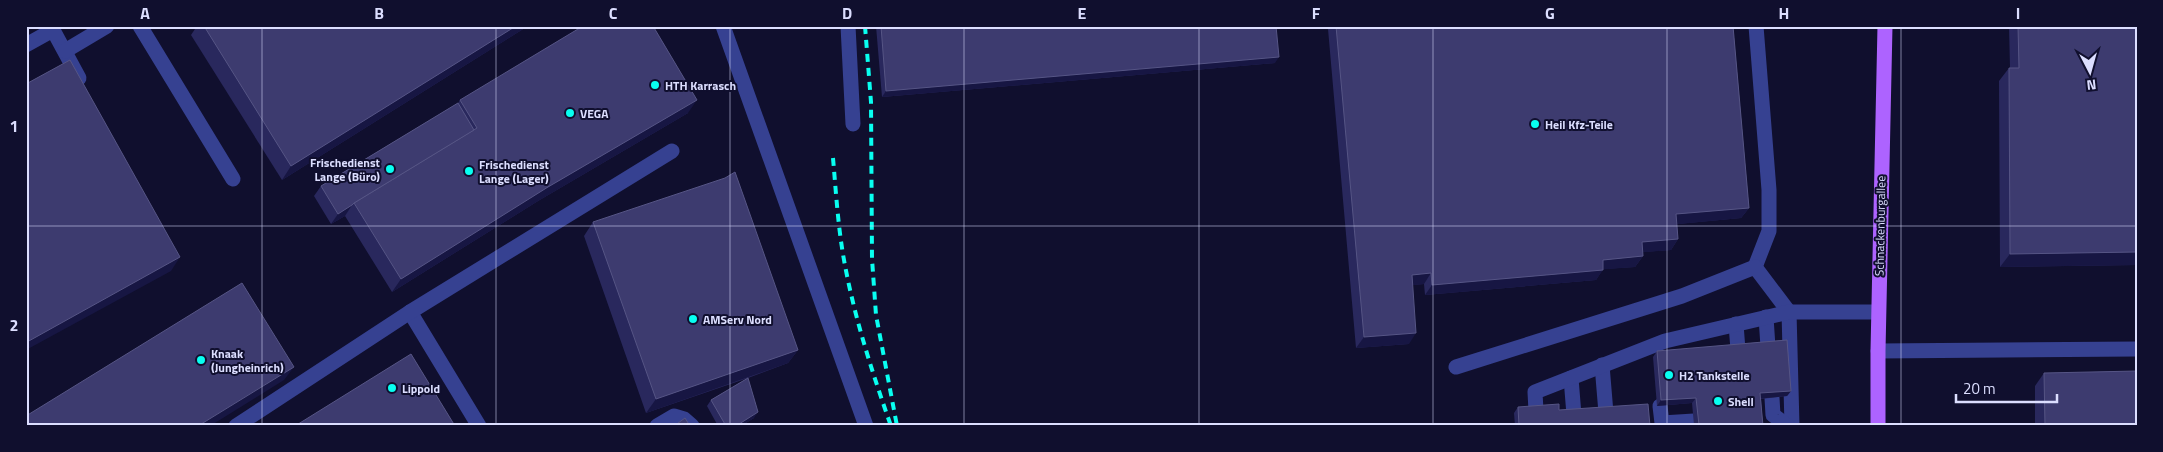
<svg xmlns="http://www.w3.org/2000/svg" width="2163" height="452" font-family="'Titillium Web',sans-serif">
<rect width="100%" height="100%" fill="#100f2e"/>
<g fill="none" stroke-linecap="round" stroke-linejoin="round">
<g stroke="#364191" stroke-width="15">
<path d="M140 26 233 179"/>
<path d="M723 26 866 426"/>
<path d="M848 26 853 124"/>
<path d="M26 45 53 30 79 78"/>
<path d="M65 51 107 26"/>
<path d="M1755 267 1769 231V190L1756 26"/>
<path d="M410 312 479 426"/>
<path d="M1766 317 1768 347"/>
<path d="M1736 324 1738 350"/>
<path d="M1878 351 2137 349"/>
<path d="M1602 365 1606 413"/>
<path d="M1456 367 1682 296 1755 267 1789 312 1792 426"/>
<path d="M1571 378 1574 415"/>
<path d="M1772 398 1773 415 1788 426"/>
<path d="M1660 406 1662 423 1694 421"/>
<path d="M1536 411 1535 392 1665 341 1789 312H1878"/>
<path d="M236 426 410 312 672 151"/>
<path d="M657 426 674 416 684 419 692 426"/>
</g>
<path stroke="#ad63ff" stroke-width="15" d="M1878 426V351L1885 26"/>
<g stroke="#08fff1" stroke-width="4" stroke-dasharray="8 6" stroke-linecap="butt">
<path d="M865 26 871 102 872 259 876 315 897 426"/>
<path d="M833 158C836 192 838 227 844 260 854 316 872 372 891 426"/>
</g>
</g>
<g fill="#29285d">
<path d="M197 26H528L282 180 191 35Z"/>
<path d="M876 26H1276L1275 63 882 97Z"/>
<path d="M1329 26H1733L1749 208 1741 218 1677 224 1678 239 1671 250 1642 252 1643 256 1635 267 1603 269 1596 280 1425 295 1424 284 1412 285 1409 344 1356 348 1328 29Z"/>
<path d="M2009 26H2137V265L2000 267 1999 81 2009 68H2010Z"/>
<path d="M460 100 688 113 538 201 392 292 345 216 331 224 314 196 321 186 458 103Z"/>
<path d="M593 222 798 350 788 363 748 378 754 418 741 426H718L707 406 711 400 748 378 646 413 584 236Z"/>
<path d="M1657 351 1791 391 1787 396 1761 399 1763 426 1694 425 1692 403 1657 406 1653 357Z"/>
<path d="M2044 373 2137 426H2035V386Z"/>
<path d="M1518 407 1559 410 1650 426H1515L1514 413Z"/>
</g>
<g fill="#171643">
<path d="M516 26H528L282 180 291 166Z"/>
<path d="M1279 57 1275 63 882 97 886 91Z"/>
<path d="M697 100 688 113 538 201 392 292 401 279 548 187Z"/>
<path d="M352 205 345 216 331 224 338 214Z"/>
<path d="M1749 208 1741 218 1669 225 1676 214Z"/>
<path d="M1678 239 1671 250 1634 253 1642 242Z"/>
<path d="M2137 252V265L2000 267 2010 254Z"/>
<path d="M1643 256 1635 267 1595 270 1603 260Z"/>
<path d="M180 257 171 271 26 350V342Z"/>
<path d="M1603 270 1596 280 1425 295 1432 285Z"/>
<path d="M1431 273 1424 284 1404 286 1412 275Z"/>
<path d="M1416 333 1409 344 1356 348 1364 337Z"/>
<path d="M798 350 788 363 646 413 656 399Z"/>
<path d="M294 367 284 380 210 426H198Z"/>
<path d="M1791 391 1787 396 1756 399 1760 393Z"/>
<path d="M1696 398 1692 403 1657 406 1661 400Z"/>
<path d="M758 412 754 418 741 426H736Z"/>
</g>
<g fill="#3d3b6f" stroke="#565585">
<path d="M204 26H516L291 166Z"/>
<path d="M583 26H653L697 100 548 187 401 279 354 203 477 128 460 100Z"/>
<path d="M881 26H1276L1279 57 886 91Z"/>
<path d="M1336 26H1733L1749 208 1676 214 1678 239 1642 242 1643 256 1603 260V270L1432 285 1431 273 1412 275 1416 333 1364 337Z"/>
<path d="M2018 26H2137V252L2010 254 2009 68H2019Z"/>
<path d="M70 60 180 257 27 342 26 84Z"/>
<path d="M458 103 474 130 354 203 352 205 338 214 321 186Z"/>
<path d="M735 172 798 350 656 399 593 222 725 178Z"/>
<path d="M242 283 294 367 198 426H26V416Z"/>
<path d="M1787 340 1791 391 1760 393 1763 426H1685L1699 425 1696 398 1661 400 1657 351Z"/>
<path d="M411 354 455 426H295Z"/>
<path d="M2137 371V426H2045L2044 373Z"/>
<path d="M748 378 758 412 736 426H726L711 400Z"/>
<path d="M1559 404V410L1648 404 1650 426H1519L1518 407Z"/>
<path d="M685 418 690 426H674Z"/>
</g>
<path fill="none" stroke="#dcdeff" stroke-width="1" stroke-opacity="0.55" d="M262 26V426M496 26V426M730 26V426M964 26V426M1199 26V426M1433 26V426M1667 26V426M1901 26V426M26 226H2137"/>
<g fill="#08fff1" stroke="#100f2e" stroke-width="2">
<circle cx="655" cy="85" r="5"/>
<circle cx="570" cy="113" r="5"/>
<circle cx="1535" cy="124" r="5"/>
<circle cx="390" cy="169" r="5"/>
<circle cx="469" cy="171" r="5"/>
<circle cx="693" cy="319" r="5"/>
<circle cx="201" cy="360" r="5"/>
<circle cx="1669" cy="375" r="5"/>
<circle cx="392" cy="388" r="5"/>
<circle cx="1718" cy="401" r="5"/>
</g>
<g text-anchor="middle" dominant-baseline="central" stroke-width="4" stroke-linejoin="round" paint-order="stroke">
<g font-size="12" font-weight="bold" fill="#dcdeff" stroke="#100f2e" text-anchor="start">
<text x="665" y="85">HTH Karrasch</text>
<text x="580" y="113">VEGA</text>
<text x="1545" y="124">Heil Kfz-Teile</text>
<text x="380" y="162" text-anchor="end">Frischedienst<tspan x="380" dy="14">Lange (Büro)</tspan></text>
<text x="479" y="164">Frischedienst<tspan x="479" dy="14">Lange (Lager)</tspan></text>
<text x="703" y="319">AMServ Nord</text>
<text x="211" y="353">Knaak<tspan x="211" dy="14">(Jungheinrich)</tspan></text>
<text x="1679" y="375">H2 Tankstelle</text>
<text x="402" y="388">Lippold</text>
<text x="1728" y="401">Shell</text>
</g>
<g font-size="12" fill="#dcdeff" stroke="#100f2e">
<text transform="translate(1880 226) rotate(-89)">Schnackenburgallee</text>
</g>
</g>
<rect width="2163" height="452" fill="none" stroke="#100f2e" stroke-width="55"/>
<g transform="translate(2090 72) rotate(174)" stroke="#100f2e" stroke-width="4" paint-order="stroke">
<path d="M0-4L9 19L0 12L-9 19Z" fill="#dcdeff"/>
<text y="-8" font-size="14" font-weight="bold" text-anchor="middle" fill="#dcdeff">N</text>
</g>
<path d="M1956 394v8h101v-8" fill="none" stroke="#dcdeff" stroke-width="2.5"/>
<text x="1963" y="394" font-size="15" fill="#dcdeff" stroke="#100f2e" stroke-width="4" paint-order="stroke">20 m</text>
<rect x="28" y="28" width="2108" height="396" fill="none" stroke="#dcdeff" stroke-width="2"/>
<g font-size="16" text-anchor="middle" font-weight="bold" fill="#dcdeff">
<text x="145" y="19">A</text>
<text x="379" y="19">B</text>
<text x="613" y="19">C</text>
<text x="847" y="19">D</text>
<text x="1082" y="19">E</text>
<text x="1316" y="19">F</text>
<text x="1550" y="19">G</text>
<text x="1784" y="19">H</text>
<text x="2018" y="19">I</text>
<text x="14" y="132">1</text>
<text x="14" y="331">2</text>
</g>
</svg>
